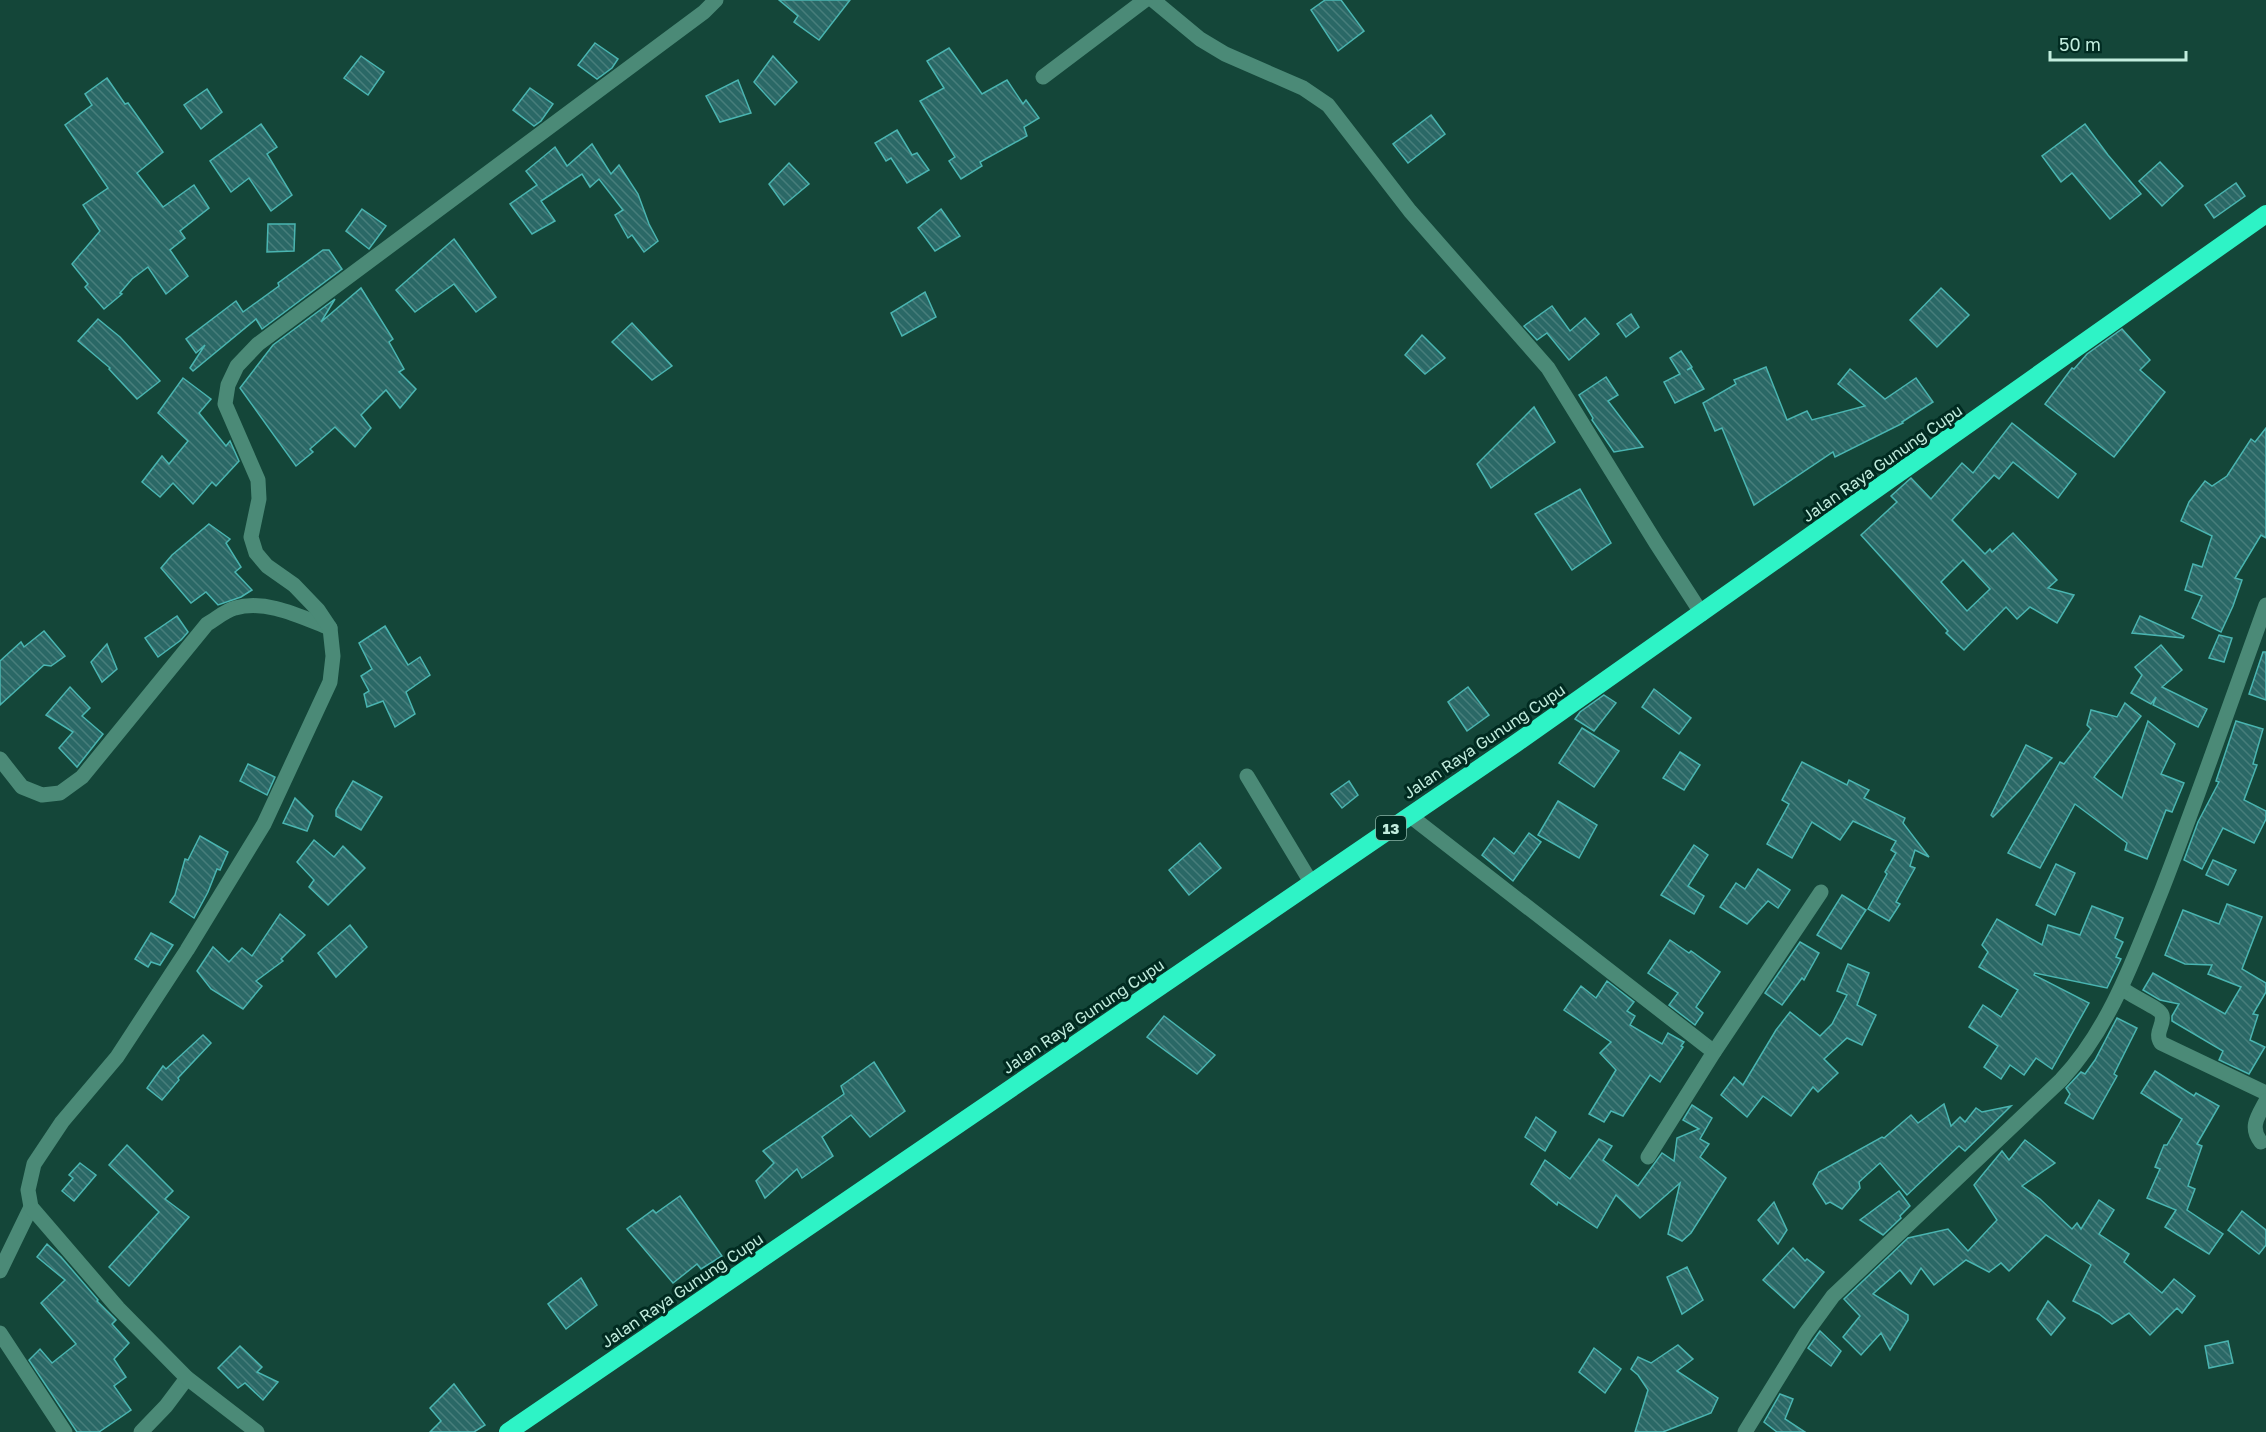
<svg xmlns="http://www.w3.org/2000/svg" width="2266" height="1432" font-family="'Golos Text',sans-serif">
<defs>
<pattern id="building-back-hatch" width="6" height="6" patternUnits="userSpaceOnUse" patternTransform="scale(1.5)"><rect width="6" height="6" fill="#2a6866"/><path d="M-1 5l2 2M0 0l6 6M5-1l2 2" fill="none" stroke="#477e7b"/></pattern>
</defs>
<rect width="100%" height="100%" fill="#144639"/>
<g fill="url(#building-back-hatch)" stroke="#4ab5b1" stroke-width="1.5" fill-rule="evenodd">
<path d="M779 0H850L819 40 794 22 798 16Z"/>
<path d="M1325 0H1341L1364 31 1338 51 1311 10Z"/>
<path d="M595 43 618 59 612 68 597 79 578 65Z"/>
<path d="M949 48 982 94 1007 80 1023 104 1026 100 1039 118 1024 127 1027 136 980 162 982 166 961 179 949 161 955 157 920 101 944 88 927 61Z"/>
<path d="M361 56 384 72 368 95 344 78Z"/>
<path d="M773 56 797 82 775 105 754 82Z"/>
<path d="M107 78 125 104 128 103 163 152 137 173 163 207 194 185 209 208 180 231 185 238 170 250 188 276 166 294 148 267 132 279 120 293 122 294 104 309 85 287 88 284 72 264 100 231 83 205 108 188 65 125 92 105 85 94Z"/>
<path d="M738 80 751 113 720 122 706 96Z"/>
<path d="M530 88 553 104 541 121 534 126 513 110Z"/>
<path d="M207 89 222 112 201 129 184 105Z"/>
<path d="M1431 115 1445 134 1408 163 1393 144Z"/>
<path d="M261 124 277 147 267 154 292 195 271 211 249 178 231 192 210 161Z"/>
<path d="M2085 124 2108 155 2141 194 2110 219 2072 173 2061 182 2042 156Z"/>
<path d="M897 130 912 155 917 153 929 170 907 183 891 158 886 161 875 143Z"/>
<path d="M592 144 611 174 619 165 638 194 649 224 658 241 644 252 632 235 628 238 615 215 623 210 599 179 590 187 582 174 541 201 555 221 532 234 510 204 537 185 526 171 555 147 567 166Z"/>
<path d="M2160 162 2183 186 2162 206 2139 181Z"/>
<path d="M789 163 809 184 784 205 769 184Z"/>
<path d="M2236 183 2245 196 2214 218 2205 205Z"/>
<path d="M362 209 386 226 369 249 346 231Z"/>
<path d="M941 209 960 236 935 251 918 228Z"/>
<path d="M268 224H295L294 251 267 252Z"/>
<path d="M454 239 496 297 476 312 454 284 415 312 396 290Z"/>
<path d="M323 250H329L342 269 262 329 256 319 193 371 190 368 205 345 196 353 186 339 236 301 243 312 279 286 278 283Z"/>
<path d="M361 288 393 339 389 342 404 369 399 372 416 389 400 408 386 390 361 415 371 428 355 447 335 427 310 449 313 452 296 466 240 388 273 345 335 299 321 322Z"/>
<path d="M1941 288 1969 315 1937 347 1910 320Z"/>
<path d="M925 292 936 317 902 336 891 313Z"/>
<path d="M1552 306 1570 331 1585 318 1599 334 1569 360 1547 333 1537 340 1524 326Z"/>
<path d="M1631 314 1639 327 1626 337 1617 324Z"/>
<path d="M98 319 120 337 160 381 137 399 109 369 110 368 78 341Z"/>
<path d="M632 323 672 366 652 380 612 342Z"/>
<path d="M2122 329 2150 360 2140 370 2165 392 2114 457 2045 404 2072 368 2074 369 2087 354Z"/>
<path d="M1422 335 1445 358 1425 374 1405 355Z"/>
<path d="M1681 351 1692 367 1687 370 1691 368 1704 389 1675 403 1664 382 1680 374 1670 358Z"/>
<path d="M1766 367 1787 420 1807 411 1812 420 1865 406 1838 384 1850 369 1885 399 1916 378 1933 402 1902 422 1903 423 1835 457 1833 452 1754 505 1722 428 1715 431 1703 403 1736 384 1734 380Z"/>
<path d="M1606 377 1618 395 1608 401 1643 447 1614 452 1592 420 1593 418 1579 395Z"/>
<path d="M183 378 211 399 199 413 226 446 230 441 239 461 216 486 212 482 193 504 173 483 160 497 142 482 162 456 169 464 188 441 158 413Z"/>
<path d="M1534 407 1555 442 1491 488 1477 464Z"/>
<path d="M2012 423 2076 474 2058 498 2013 462 1999 479 1994 475 1952 520 1985 554 1990 549 1992 552 2013 533 2057 580 2048 588 2074 595 2057 623 2030 607 2017 619 2006 607 1964 650 1946 633 1948 631 1861 535 1897 502 1891 496 1911 478 1931 499 1962 463 1973 473ZM1963 560 1990 589 1967 611 1941 582Z"/>
<path d="M2266 428V538L2261 535 2235 578 2242 580 2233 606 2221 632 2192 618 2202 596 2185 590 2193 564 2202 567 2212 536 2181 521 2189 502 2205 481 2212 486 2227 476 2251 439 2255 442Z"/>
<path d="M1580 489 1611 543 1572 570 1535 514Z"/>
<path d="M209 524 230 539 226 543 241 567 235 572 252 590 241 597 218 605 206 592 191 603 161 568 172 555Z"/>
<path d="M177 616 188 632 181 640 158 657 145 638Z"/>
<path d="M2140 616 2184 636 2183 638 2132 633Z"/>
<path d="M385 626 408 665 420 657 430 675 406 692 415 714 395 727 383 701 367 707 364 694 369 691 361 676 372 669 359 643Z"/>
<path d="M44 631 65 656 51 666 44 665 0 705V661L21 642 24 647Z"/>
<path d="M2219 635 2232 638 2224 662 2209 658Z"/>
<path d="M107 644 117 669 102 682 91 662Z"/>
<path d="M2161 645 2182 670 2162 687 2207 709 2198 727 2153 705 2156 697 2151 704 2131 693 2142 675 2135 667Z"/>
<path d="M2263 652H2266V700L2249 694Z"/>
<path d="M70 687 90 708 82 716 103 734 77 767 59 748 73 732 46 715Z"/>
<path d="M1468 687 1489 715 1467 731 1448 702Z"/>
<path d="M1654 689 1691 718 1679 734 1642 707Z"/>
<path d="M1604 695 1616 703 1594 731 1575 719 1580 712Z"/>
<path d="M2125 703 2141 716 2094 777 2122 798 2148 721 2175 744 2161 774 2184 783 2172 812 2166 810 2147 859 2125 850 2127 843 2075 804 2040 868 2008 853 2060 762 2064 764 2091 729 2087 725 2091 710 2117 717Z"/>
<path d="M2236 721 2263 729 2253 764 2257 765 2244 800 2266 811V819L2254 843 2223 828 2202 869 2184 860 2198 822 2219 782 2216 781Z"/>
<path d="M1582 728 1619 751 1594 787 1559 763Z"/>
<path d="M2026 745 2052 758 1993 817 1991 815Z"/>
<path d="M1680 752 1700 765 1684 790 1663 778Z"/>
<path d="M1802 762 1847 785 1849 780 1869 790 1864 798 1905 818 1903 823 1929 857 1915 850 1910 866 1915 868 1896 902 1900 904 1889 921 1868 909 1887 874 1885 872 1896 853 1891 850 1896 841 1853 821 1840 840 1812 822 1792 858 1767 844 1789 804 1782 800Z"/>
<path d="M248 764 275 777 267 795 240 781Z"/>
<path d="M353 781 382 797 361 830 336 816V810Z"/>
<path d="M1349 781 1358 795 1342 808 1331 794Z"/>
<path d="M295 798 313 816 307 831 283 823Z"/>
<path d="M1558 801 1597 825 1579 858 1538 835Z"/>
<path d="M1529 833 1541 842 1513 881 1482 855 1494 838 1514 854Z"/>
<path d="M200 836 228 852 220 870 217 869 208 892 194 918 170 902 175 895 185 859 188 860Z"/>
<path d="M314 840 334 857 343 846 365 868 328 905 309 887 314 880 297 862Z"/>
<path d="M1200 843 1221 868 1189 895 1169 870Z"/>
<path d="M1694 845 1708 855 1688 886 1704 896 1694 914 1661 895Z"/>
<path d="M2213 860 2236 870 2228 885 2206 875Z"/>
<path d="M2056 864 2075 873 2055 915 2036 905Z"/>
<path d="M1758 869 1790 890 1778 908 1768 901 1747 924 1720 907 1736 883 1745 889Z"/>
<path d="M1842 895 1866 910 1841 949 1817 935Z"/>
<path d="M2227 904 2262 917 2242 969 2266 983V992L2253 1014 2258 1015 2250 1040 2265 1047 2249 1074 2219 1060 2223 1051 2172 1021V1016L2179 1004 2160 1000 2143 990 2153 973 2225 1014 2241 987 2208 974 2212 965 2185 964 2165 955 2183 910 2219 924Z"/>
<path d="M2092 906 2123 918 2115 938 2123 942 2116 957 2121 959 2107 988 2035 973 2034 975 2089 1003 2052 1069 2036 1058 2024 1075 2010 1065 2001 1079 1984 1067 1998 1046 1969 1027 1983 1005 2001 1017 2018 990 1979 967 1988 952 1982 945 1997 919 2042 945 2048 925 2080 935Z"/>
<path d="M280 914 305 935 281 959 283 961 256 981 262 986 243 1009 211 989 197 971 213 947 229 962 242 948 252 956Z"/>
<path d="M350 925 367 947 336 977 318 953Z"/>
<path d="M151 933 173 945 160 965 151 962 148 967 135 959Z"/>
<path d="M1670 940 1689 953 1691 951 1720 972 1696 1007 1703 1013 1695 1025 1669 1005 1678 993 1648 973Z"/>
<path d="M1800 942 1819 953 1804 980 1802 978 1782 1005 1765 993Z"/>
<path d="M1848 964 1869 973 1857 1005 1876 1015 1862 1045 1847 1038 1824 1059 1838 1073 1818 1092 1813 1087 1791 1116 1763 1096 1747 1117 1721 1095 1734 1077 1743 1085 1776 1030 1790 1012 1820 1036 1832 1024 1847 995 1837 991Z"/>
<path d="M1607 981 1634 1002 1627 1011 1635 1016 1630 1025 1662 1044 1668 1033 1684 1042 1681 1046 1683 1047 1660 1082 1650 1075 1623 1116 1611 1111 1604 1122 1589 1114 1616 1070 1600 1053 1611 1042 1564 1010 1581 986 1596 998Z"/>
<path d="M1164 1016 1215 1055 1197 1074 1147 1037Z"/>
<path d="M2117 1018 2137 1028 2114 1074 2117 1076 2093 1119 2065 1103 2070 1094 2066 1088 2081 1072 2085 1074 2095 1060Z"/>
<path d="M203 1035 211 1043 178 1078 179 1080 162 1100 147 1088 163 1066 166 1069Z"/>
<path d="M874 1062 905 1111 870 1137 851 1115 822 1137 833 1156 802 1178 797 1169 765 1198 756 1181 774 1163 763 1151 844 1094 841 1086Z"/>
<path d="M2155 1071 2194 1096 2196 1093 2219 1106 2197 1144 2202 1146 2188 1186 2195 1189 2187 1210 2223 1234 2209 1254 2165 1227 2176 1210 2147 1198 2160 1169 2155 1167 2164 1145H2167L2182 1119 2141 1093Z"/>
<path d="M1944 1104 1951 1126 1960 1117 1965 1122 1976 1108 1982 1112 2011 1106 1965 1151 1959 1146 1907 1195 1880 1163 1859 1182 1860 1188 1842 1209 1830 1202 1826 1204 1813 1184 1819 1172 1882 1137 1884 1138 1911 1115 1918 1123Z"/>
<path d="M1692 1105 1712 1118 1700 1139 1709 1144 1700 1157 1726 1178 1691 1233 1682 1241 1668 1234 1680 1183 1640 1218 1616 1195 1597 1228 1558 1202 1557 1205 1531 1184 1545 1160 1570 1179 1599 1139 1612 1146 1603 1160 1638 1186 1662 1153 1674 1161 1677 1138 1699 1129 1683 1120Z"/>
<path d="M1536 1117 1556 1132 1545 1151 1525 1137Z"/>
<path d="M2025 1140 2055 1163 2022 1186 2040 1199 2072 1229 2077 1223 2081 1229 2099 1200 2114 1210 2099 1234 2129 1254 2124 1262 2162 1293 2174 1279 2195 1296 2182 1313 2177 1308 2150 1335 2129 1313 2112 1324 2099 1314 2073 1301 2091 1265 2046 1235 2009 1271 2001 1263 1989 1272 1966 1260 1934 1285 1921 1268 1911 1284 1900 1270 1873 1294 1908 1315V1320L1890 1350 1881 1333 1861 1355 1843 1337 1860 1316 1844 1299 1908 1238 1948 1229 1968 1251 1997 1220 1974 1185 2002 1151 2009 1160Z"/>
<path d="M127 1145 173 1191 165 1199 189 1217 129 1286 109 1267 159 1212 109 1165Z"/>
<path d="M80 1163 96 1175 74 1201 62 1191 73 1178 69 1175Z"/>
<path d="M1899 1191 1910 1206 1900 1216 1901 1218 1883 1235 1860 1220Z"/>
<path d="M680 1196 722 1256 701 1269 697 1264 673 1283 627 1229 653 1210 656 1213Z"/>
<path d="M1774 1202 1787 1230 1778 1244 1758 1220Z"/>
<path d="M2242 1211 2266 1230V1245L2259 1254 2228 1230Z"/>
<path d="M47 1244 61 1257 98 1300 97 1301 116 1320 112 1324 129 1343 114 1359 126 1377 114 1386 131 1410 99 1432H77L29 1360 40 1349 52 1363 76 1344 41 1303 65 1280 37 1257Z"/>
<path d="M1793 1248 1805 1261 1807 1259 1824 1272 1794 1308 1763 1280Z"/>
<path d="M1687 1267 1703 1300 1682 1314 1667 1277Z"/>
<path d="M581 1278 597 1305 566 1329 548 1304Z"/>
<path d="M2048 1301 2065 1318 2051 1335 2037 1319Z"/>
<path d="M1820 1331 1841 1351 1831 1366 1808 1348Z"/>
<path d="M2228 1341 2233 1363 2209 1368 2205 1346Z"/>
<path d="M1678 1345 1693 1359 1677 1371 1718 1398 1711 1413 1663 1432H1635L1648 1390 1638 1375 1631 1369 1638 1357 1651 1363Z"/>
<path d="M240 1346 262 1367 257 1372 278 1382 263 1400 245 1383 238 1388 218 1368Z"/>
<path d="M1594 1348 1621 1369 1605 1393 1579 1372Z"/>
<path d="M454 1384 485 1425 474 1432H430L441 1421 430 1408Z"/>
<path d="M1780 1394 1793 1399 1785 1419 1805 1432H1777L1764 1422Z"/>
</g>
<g fill="none" stroke-linecap="round" stroke-linejoin="round">
<g stroke="#4b8a77" stroke-width="15">
<path d="M1153 0 1200 39 1225 54 1303 88 1328 105 1410 211 1548 368 1656 543 1702 614"/>
<path d="M1043 77 1145 0"/>
<path d="M0 759 22 787 42 795 60 793 82 777 207 624C216 619 226 610 235 608 267 599 301 617 330 628"/>
<path d="M1247 776 1312 884"/>
<path d="M1409 815 1714 1052"/>
<path d="M2122 988C2130 996 2160 1008 2162 1015 2165 1025 2154 1032 2161 1043L2266 1093"/>
<path d="M2261 1142C2249 1127 2258 1116 2266 1101"/>
<path d="M1648 1157 1714 1052 1821 892"/>
<path d="M0 1271 31 1207"/>
<path d="M0 1333 65 1432"/>
<path d="M141 1432 166 1406 187 1378"/>
<path d="M257 1432 187 1378 118 1308 31 1207 28 1190 34 1164 62 1122 117 1057 187 950 264 824 330 682 333 656 330 628 318 610 294 585 267 566 256 553 251 537 259 499 258 480 225 404 228 385 237 366 258 344 704 12 716 0"/>
<path d="M1745 1432 1806 1333 1833 1296 2061 1080C2110 1028 2134 958 2161 892 2198 797 2231 701 2266 605"/>
</g>
<path stroke="#2ef3c6" stroke-width="18" d="M508 1432 1515 744 2266 214"/>
</g>
<g text-anchor="middle" dominant-baseline="central" stroke-width="6" stroke-linejoin="round" paint-order="stroke">
<rect fill="#012b21" stroke="#88b3a5" stroke-width="1.5" x="1376" y="816" width="30" height="24" rx="4.5"/>
<g font-size="15" font-weight="bold" fill="#c2edde">
<text x="1391" y="828">13</text>
</g>
<g font-size="16" fill="#c2edde" stroke="#012b21">
<text transform="translate(1882 463) rotate(-35)">Jalan Raya Gunung Cupu</text>
<text transform="translate(1484 741) rotate(-34)">Jalan Raya Gunung Cupu</text>
<text transform="translate(1083 1016) rotate(-34)">Jalan Raya Gunung Cupu</text>
<text transform="translate(682 1290) rotate(-34)">Jalan Raya Gunung Cupu</text>
</g>
</g>
<path d="M2050 51v9h136v-9" fill="none" stroke="#c2edde" stroke-width="3"/>
<text x="2059" y="51" font-size="18" fill="#c2edde" stroke="#012b21" stroke-width="4.5" paint-order="stroke">50 m</text>
</svg>
